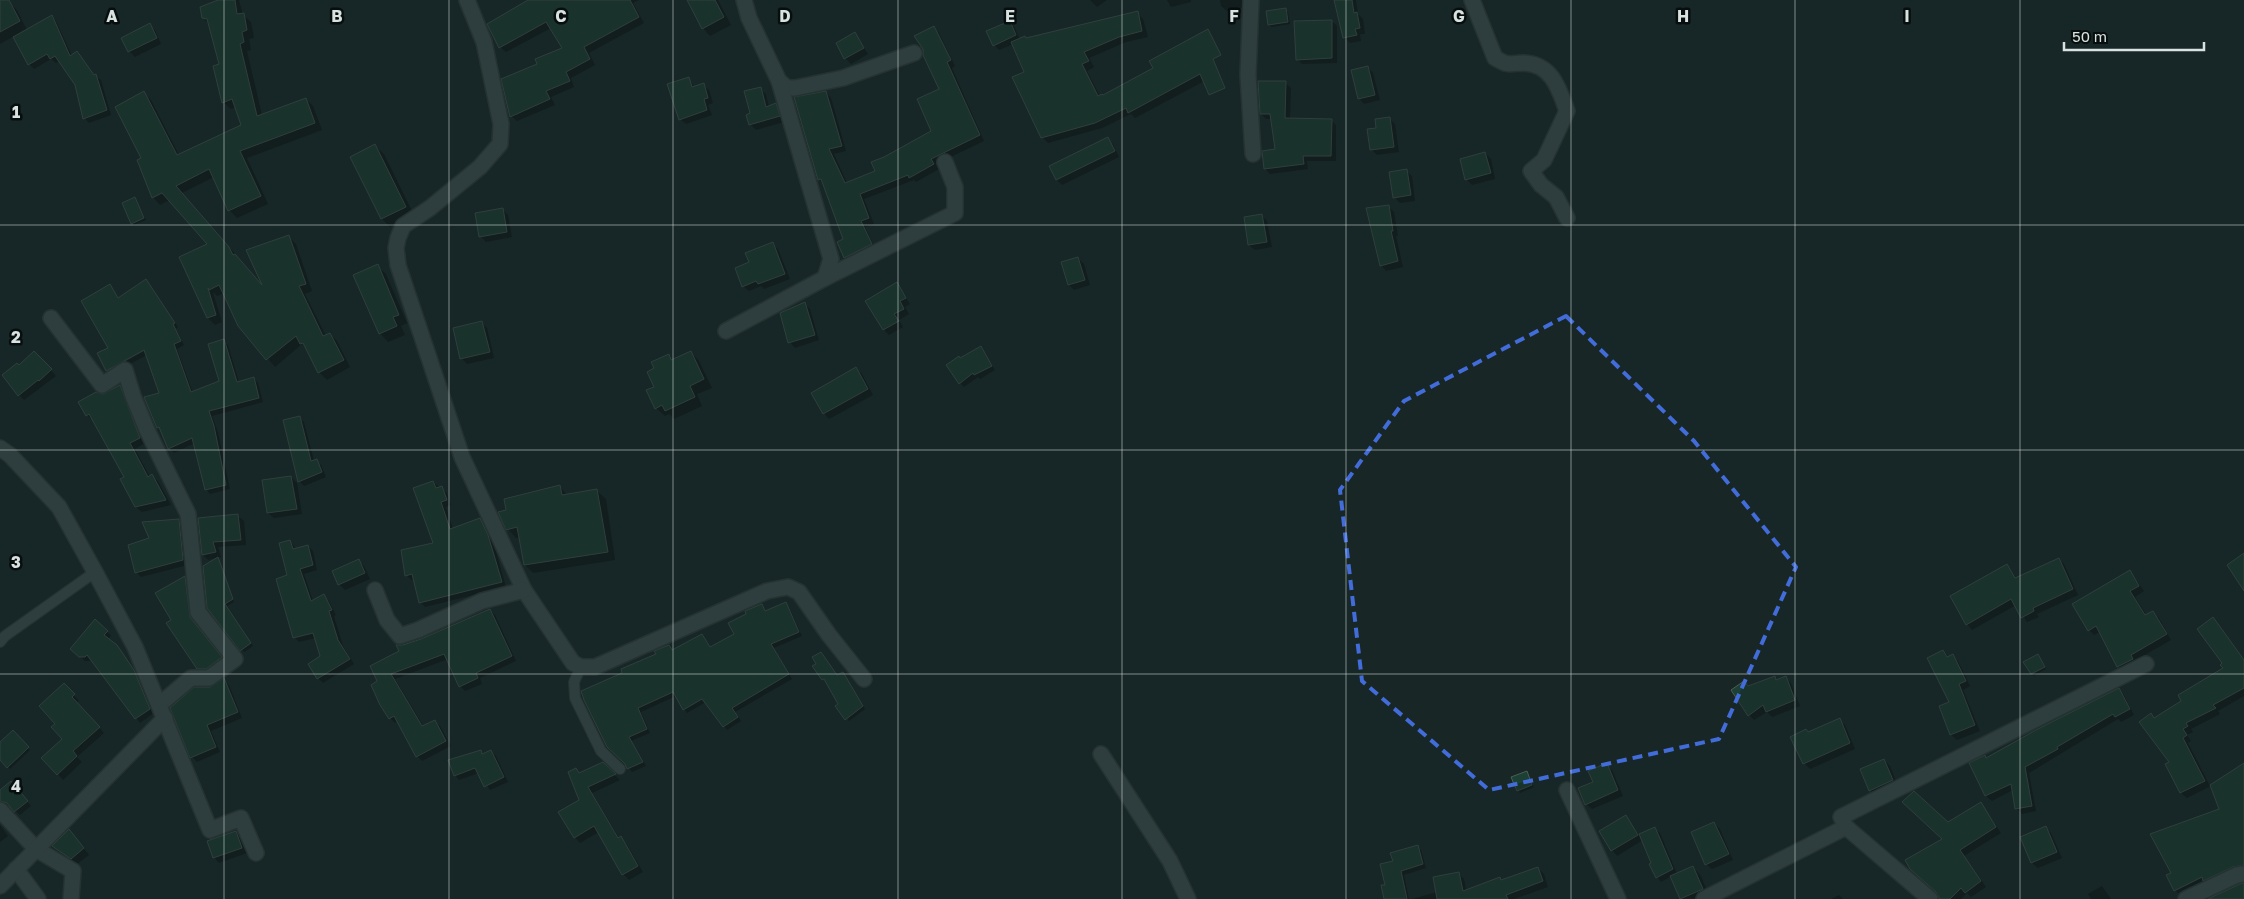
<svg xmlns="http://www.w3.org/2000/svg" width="2244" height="899" font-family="'Golos Text',sans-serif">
<rect width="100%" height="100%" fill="#182726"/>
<g fill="#0007">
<path d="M221 0H239L243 15 251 22 254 38 249 39 251 50 247 51 262 115 306 99 313 106 322 130 247 158 268 204 237 218 230 211 214 177 182 193 264 287 288 236 296 244 312 291 305 294 326 336 330 334 337 341 350 367 327 380 319 372 308 350 302 344 275 367 239 325 224 293 217 296 213 292 222 322 215 325 208 318 181 258 209 245 170 200 160 205 153 197 142 159 144 93 151 100 179 155 243 126 236 107 231 109 223 102 220 65 209 24 203 18Z"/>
<path d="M555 0H639L633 3 644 23 589 53 595 65 571 78 574 87 551 97 555 105 517 121 511 116 539 65 564 48 551 28 506 52 500 47Z"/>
<path d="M688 0H718L731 25 710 36 703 28Z"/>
<path d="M1090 0H1107L1097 7Z"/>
<path d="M1167 0H1191V2L1171 7Z"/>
<path d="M1220 0H1249L1247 7 1227 11 1221 6Z"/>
<path d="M1334 0H1356L1358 14 1363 19 1365 34H1360L1361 41 1350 43 1344 37Z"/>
<path d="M9 2 17 10 27 30 52 16 56 21 72 56 77 53 95 76 101 80 111 115 89 123 85 118 76 84 60 60 56 63 51 59 34 69 29 64 14 36 0 44V7Z"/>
<path d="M1286 10 1288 12 1290 24 1272 27 1269 25Z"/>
<path d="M1137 13 1143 19 1148 37 1126 42 1089 58 1094 67 1087 71 1100 96 1103 97 1155 69 1151 61 1212 77 1135 118 1131 114 1102 128 1048 143 1042 137 1026 72 1013 44 999 50 994 45 1010 22 1015 28 1020 40 1027 39Z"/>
<path d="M1332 21 1337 26V63L1302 64 1297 59Z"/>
<path d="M149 25 155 30 161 44 135 57 129 51Z"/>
<path d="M934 27 939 33 955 66 952 68 984 141 936 164 939 169 916 182 914 180 864 199 874 224 865 227 876 250 851 263 845 257V240L825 186 819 179 826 92 831 98 846 151 834 154 847 183 876 172 885 158 933 131 941 89Z"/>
<path d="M854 33 868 54 851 64 845 58Z"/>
<path d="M1368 67 1373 73 1380 100 1364 104 1359 98Z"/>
<path d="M688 79 695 88 703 85 709 90 713 103 708 105 712 115 686 124 680 119Z"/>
<path d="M1285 83 1291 88 1290 119 1331 120 1336 125V161H1307L1308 169 1270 174 1265 169 1277 150 1272 119H1266L1261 114Z"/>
<path d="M760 89 766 94 769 107 775 105 781 110 784 122 756 130 750 124Z"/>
<path d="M1389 118 1395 124 1399 152 1377 155 1371 149 1377 129Z"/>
<path d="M1107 138 1113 144 1119 157 1062 185 1057 180Z"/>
<path d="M375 146 384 154 414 215 390 227 382 219 351 158Z"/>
<path d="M1485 153 1491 159 1495 179 1472 185 1466 179Z"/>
<path d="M1406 171 1412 176 1415 201 1400 203 1394 197Z"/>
<path d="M134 198 146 220 134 225 132 223Z"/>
<path d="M1388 206 1394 212 1398 236H1396L1403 267 1386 271 1381 265Z"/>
<path d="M502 209 508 215 512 237 486 242 480 236Z"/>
<path d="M1262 216 1267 221 1272 247 1255 250 1249 245Z"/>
<path d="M772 243 778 249 790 279 764 289 761 286 749 291 743 286 750 263Z"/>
<path d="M1078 258 1084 264 1090 285 1074 290 1069 285Z"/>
<path d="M377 266 386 274 407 323 401 326 405 335 388 342 380 333Z"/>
<path d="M146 280 178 327 176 329 184 345 177 349 193 393 221 382 223 341 228 345 239 382 254 378 258 383 263 402 212 416 218 432 230 489 210 494 206 489 195 443 174 453 169 448 145 398 161 394 147 355 111 374 108 371 150 348H110V286L119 299Z"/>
<path d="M896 284 910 304 905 307 909 314 899 320 903 327 889 335 884 330 867 301Z"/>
<path d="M804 303 810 309 819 340 795 348 790 342Z"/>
<path d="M482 323 487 328 494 358 467 364 461 358Z"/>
<path d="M981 348 995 370 980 379 978 377 964 387 960 383V359Z"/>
<path d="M34 352 56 376 24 400 19 395V366Z"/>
<path d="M691 352 699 361 712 388 697 394 702 406 674 419 669 414 665 416 656 408 655 369 668 356 673 361Z"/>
<path d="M856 369 862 374 873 395 829 419 824 413Z"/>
<path d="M120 386 125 391 145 443 135 449 150 477 152 476 158 481 171 505 142 512 136 507 126 477 92 420 87 415Z"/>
<path d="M299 417 304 422 314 461 316 460 321 465 326 477 304 486 299 481Z"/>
<path d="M291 477 297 483 302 514 274 518 268 513 263 481Z"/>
<path d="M433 482 447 493 451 505 446 507 453 529 480 520 485 525 493 541 506 587 425 607 420 602 414 580H412L406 575 434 544Z"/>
<path d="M560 487 568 496 597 491 606 499 615 560 533 573 525 565 520 538H516L508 529Z"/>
<path d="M238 516 244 521 246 545 218 547 221 557 218 558 234 602 227 606 253 646 244 652 208 608 216 558 208 560 203 555 199 519Z"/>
<path d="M179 520 184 525 188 565 141 577 136 572 151 538Z"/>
<path d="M290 541 296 549 308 546 313 551 317 570 304 574 313 601 323 596 329 601 336 615 334 616 343 646 354 664 323 683 318 678 322 657 316 638 299 642 294 637 289 576Z"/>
<path d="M2059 559 2064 564 2078 595 2037 614 2039 617 2027 622 2016 605 1972 630 1967 624 2007 566 2017 579Z"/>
<path d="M359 561 364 566 370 579 345 590 340 585 334 571Z"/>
<path d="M2130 572 2144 591 2135 597 2147 616 2153 612 2159 618 2171 640 2136 660 2138 664 2124 672 2118 666 2100 632 2094 635 2089 630Z"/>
<path d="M185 578 190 583 195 624 226 663 204 674 198 668 173 620Z"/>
<path d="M785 603 789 607 802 636 774 648 792 679 735 712 741 721 727 730 706 702 687 713 676 696 641 712 650 733 631 741 646 766 632 772 626 763 624 674 658 655 669 646 673 651 702 636 711 648 736 635 748 614 761 605 767 612Z"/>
<path d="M490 610 495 615 516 661 480 678 482 684 465 691 460 686 448 659 395 679 424 727 435 721 440 726 451 746 422 761 417 756 398 721 395 723 390 718 379 682 403 646Z"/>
<path d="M107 631 111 636 108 639 121 651 138 676 154 713 140 723 92 659 90 661H85L76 653Z"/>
<path d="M1943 651 1949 657 1952 655 1958 661 1970 686 1963 690 1980 731 1957 740 1951 735 1950 703Z"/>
<path d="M2040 658 2046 669 2034 676 2032 674Z"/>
<path d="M2244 660V696L2218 711 2220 714 2191 729 2193 732 2187 735 2191 741 2188 743 2210 786 2244 765V870L2180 895 2175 890 2221 810 2211 786 2187 798 2181 793 2167 765 2171 763 2155 719Z"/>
<path d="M814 667 837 676H845L865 709 849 721 827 681 823 680Z"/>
<path d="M1774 677 1778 681 1786 678 1791 683 1800 706 1772 717 1767 712 1754 720 1749 715V687Z"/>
<path d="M224 680 229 685 242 718 211 731 220 752 197 762 192 757 210 689Z"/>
<path d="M69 690 79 701 77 703 104 733 77 757 82 762 63 780 58 774 63 739 57 724Z"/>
<path d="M2119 690 2124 695 2134 715 2121 722 2118 719 2029 773 2036 811 2022 814 2016 808 2013 790 1992 801 1986 796 1970 764 1986 759Z"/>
<path d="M1839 720 1845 725 1855 749 1810 769 1804 763 1808 733Z"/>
<path d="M13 732 30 750 10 769 0 758V744Z"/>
<path d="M491 751 496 756 508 782 490 790 479 773 459 780 455 775 480 752 483 755Z"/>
<path d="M1884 760 1890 766 1898 786 1875 796 1870 790Z"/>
<path d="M603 764 620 780 592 793 619 838H621L626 843 643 872 629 880 623 874 599 832 580 843 575 837 581 800 576 770 581 774Z"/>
<path d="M1606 765 1612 770 1623 796 1592 809 1586 804 1594 782Z"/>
<path d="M1526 772 1534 787 1520 793 1518 790Z"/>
<path d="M15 787 31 806 20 815 9 805 0 807V791Z"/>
<path d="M1914 792 1948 823 1980 803 2001 833 1964 856 1986 887 1971 897 1967 893 1961 899H1943L1944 839 1903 802Z"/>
<path d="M1626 816 1639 835 1655 829 1660 833 1677 874 1693 867 1701 876 1710 898 1681 899 1672 876 1661 882 1657 877 1643 840 1617 856 1612 850Z"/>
<path d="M1714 823 1720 829 1733 860 1712 869 1706 864Z"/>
<path d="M0 825 8 836 0 842Z"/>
<path d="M2045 827 2051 833 2062 858 2038 868 2032 863 2021 838Z"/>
<path d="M236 832 241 838 247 853 219 863 214 857Z"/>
<path d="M74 836 89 855 77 864 54 846Z"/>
<path d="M1417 846 1421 850 1426 868 1404 875 1409 899H1385L1386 885 1394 862Z"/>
<path d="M1538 868 1544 874 1548 887 1514 899H1501Z"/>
<path d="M1459 874 1464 879 1468 899H1412L1437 892Z"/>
<path d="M2102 886 2111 899H2091L2088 894Z"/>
<path d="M1839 895 1843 899H1831Z"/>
</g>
<g fill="#1c4033" stroke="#4e5d57">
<path d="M0 0H9L20 21 0 32Z"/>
<path d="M218 0H235L237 14 244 13 247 30 242 32 244 42 240 44 257 116 306 98 315 123 240 151 261 196 228 211 209 169 176 186 229 247 233 255 235 254 262 285 246 250 289 235 306 284 299 286 323 336 330 333 344 360 318 373 303 343 300 344 296 336 266 360 238 326 219 285 209 290 208 288 216 315 207 318 179 257 207 244 162 193 152 198 137 160 141 158 115 107 144 91 177 155 241 125 232 99 222 103 213 66 219 64 207 19 202 18 200 7Z"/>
<path d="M528 0H630L639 17 584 47 590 59 566 72 570 81 546 91 550 99 510 117 501 79 537 64 535 59 562 48 546 22 499 48 487 24Z"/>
<path d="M687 0H715L724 17 702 29Z"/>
<path d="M1334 0H1352L1354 13 1357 12 1360 28 1355 29 1357 35 1343 38Z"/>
<path d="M1286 8 1288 22 1268 25 1266 11Z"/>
<path d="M1138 11 1142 31 1119 37 1084 52 1089 61 1082 64 1098 96 1102 94 1103 95 1153 68 1149 61 1208 29 1221 55 1213 59 1225 88 1209 95 1200 74 1128 113 1126 108 1095 123 1041 138 1012 77 1024 72 1011 42 1025 36 1026 38Z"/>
<path d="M52 15 70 56 77 51 94 75 96 74 107 110 83 119 75 85 55 56 50 59 47 54 28 65 13 37Z"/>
<path d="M1332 20V58L1296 60 1294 21Z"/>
<path d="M1010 21 1016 35 993 46 986 31Z"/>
<path d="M150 23 157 38 128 52 121 38Z"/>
<path d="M934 26 951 60 947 62 980 135 931 159 934 164 909 178 908 175 860 194 869 218 861 221 872 244 844 258 837 242 843 239 821 179 818 180 794 97 826 91 842 146 829 149 845 183 875 171 871 162 884 157 931 131 917 99 939 89 923 55V49L914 36Z"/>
<path d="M855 32 864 48 844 59 836 43Z"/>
<path d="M1368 66 1375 95 1358 99 1351 70Z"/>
<path d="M689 77 692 87 704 83 708 98 704 99 707 110 679 120 667 84Z"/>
<path d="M1258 81H1286L1285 118 1332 119 1331 156H1303L1304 164 1264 169 1262 151 1275 149 1270 114H1260Z"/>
<path d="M761 87 766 107 776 103 780 116 749 125 746 115 750 113 744 91Z"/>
<path d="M1390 117 1394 147 1370 150 1367 129 1376 128 1375 119Z"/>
<path d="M1108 137 1115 151 1056 180 1049 166Z"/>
<path d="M375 144 406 207 381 219 350 157Z"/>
<path d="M1485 152 1491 173 1465 180 1460 159Z"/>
<path d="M1407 169 1411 195 1393 198 1389 172Z"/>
<path d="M135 197 144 218 131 224 122 203Z"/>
<path d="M1389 205 1393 231H1391L1398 261 1380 266 1366 208Z"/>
<path d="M503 208 507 232 479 237 475 213Z"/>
<path d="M1262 214 1267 242 1248 245 1244 217Z"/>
<path d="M773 242 785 274 758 284 756 281 742 287 735 268 749 262 745 253Z"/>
<path d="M1078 257 1085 280 1068 285 1061 262Z"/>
<path d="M378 264 399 315 393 317 397 326 379 334 353 275Z"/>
<path d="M146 279 175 323 173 324 181 341 174 344 191 392 219 381 208 344 224 339 237 382 254 377 259 398 209 411 214 426 226 485 205 490 192 438 168 449 159 427 157 428 156 426 144 397 159 393 144 350 106 371 97 353 108 348 81 301 110 284 118 298Z"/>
<path d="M897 282 906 298 900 301 904 309 894 314 899 321 883 330 865 301Z"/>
<path d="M805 302 815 335 788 343 780 313Z"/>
<path d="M482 321 490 352 460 359 453 328Z"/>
<path d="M981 346 992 366 974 375 973 373 959 384 946 365 959 356 960 358Z"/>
<path d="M34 351 52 369 39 381 38 380 18 396 2 375 17 363 19 365Z"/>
<path d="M691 351 704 379 690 386 695 397 665 411 662 405 655 409 646 390 654 387 647 372 654 368 651 362 669 354 671 360Z"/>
<path d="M856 367 868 389 823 414 811 393Z"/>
<path d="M120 385 140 438 130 443 148 477 152 474 166 500 135 507 120 479 124 477 89 414 86 416 78 402 96 392 103 394Z"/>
<path d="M300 416 311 461 317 459 322 472 298 482 283 420Z"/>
<path d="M291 476 297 509 267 513 262 480Z"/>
<path d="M433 481 436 488 442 486 447 500 441 502 450 529 480 518 488 535 502 582 419 603 412 574 405 576 401 550 433 543 413 488Z"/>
<path d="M560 485 562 495 597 489 608 552 524 565 517 527 506 530 498 512 506 510 504 499Z"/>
<path d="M238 514 241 540 213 542 216 552 202 555 198 518Z"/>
<path d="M179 519 183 560 135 573 128 545 149 538 142 522Z"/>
<path d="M290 540 293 549 308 545 313 565 300 569 311 601 324 594 332 610 329 611 338 640 350 659 317 679 308 664 320 656 313 633 293 638 276 579 287 575 279 543Z"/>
<path d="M2244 553V591L2227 565Z"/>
<path d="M218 557 233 599 225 604 251 643 240 651 207 608 203 566Z"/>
<path d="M2059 558 2073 589 2033 608 2034 611 2021 618 2011 599 1966 625 1950 596 2007 564 2015 578Z"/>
<path d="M359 559 365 573 338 585 332 571Z"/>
<path d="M2130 570 2139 586 2130 591 2145 615 2153 611 2167 634 2131 655 2133 659 2117 667 2096 626 2088 631 2072 604Z"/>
<path d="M185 576 190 617 222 657 206 669H197L166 623 171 620 155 593Z"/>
<path d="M786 602 799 632 771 644 789 674 732 708 738 717 723 727 702 699 683 710 673 692 638 708 647 729 629 737 643 762 627 769 625 764 607 747 584 700 581 691 622 673 621 669 656 654 654 651 669 645 672 650 702 634 710 647 734 634 728 623 746 614 745 611 762 604 765 611Z"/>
<path d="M490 609 512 656 476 673 478 678 459 687 444 654 391 674 422 726 435 720 446 741 416 757 394 716 389 719 380 705 371 685 377 681 370 666 399 651 396 645H403L421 639Z"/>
<path d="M2213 617 2244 660V688L2213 705 2216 708 2186 723 2188 726 2183 729 2187 735 2183 738 2205 781 2180 793 2165 764 2169 762 2139 722 2151 713 2154 718 2181 701 2178 695 2223 668 2220 665 2222 663 2197 629Z"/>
<path d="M95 619 108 631 104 635 117 645 134 670 150 709 135 719 87 655 85 657H79L70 649Z"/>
<path d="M1943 650 1947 657 1953 654 1966 681 1959 684 1975 725 1950 735 1939 706 1949 702 1927 658Z"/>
<path d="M821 652 837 675 843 672 863 706 845 720 835 706 838 704 824 679 822 680 812 666 816 664 812 657Z"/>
<path d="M2038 654 2045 667 2031 674 2023 662Z"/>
<path d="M1775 676 1776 680 1786 676 1795 700 1766 712 1763 705 1748 716 1731 690 1744 681 1748 686Z"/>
<path d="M224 678 238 712 207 725 216 747 190 758 170 708 194 687H210Z"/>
<path d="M64 683 75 694 72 697 100 727 73 751 77 756 57 775 41 758 62 739 51 727 55 724 39 706Z"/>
<path d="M2119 688 2130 709 2115 717 2113 714 2057 747 2058 749 2025 767 2032 806 2015 809 2011 784 1985 796 1969 763 1985 755 1986 758 2036 730Z"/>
<path d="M1840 718 1850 743 1803 764 1790 737 1806 729 1808 732Z"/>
<path d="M13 730 29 747 7 768 0 760V742Z"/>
<path d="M481 750 482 754 491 750 504 777 484 787 475 768 454 776 448 760Z"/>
<path d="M1884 759 1893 780 1869 791 1860 769Z"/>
<path d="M603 762 616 774 588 787 618 838 621 836 638 866 622 875 594 826 574 838 558 812 579 800 568 772 576 768 579 773Z"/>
<path d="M1607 763 1618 790 1585 805 1578 788 1593 782 1588 771Z"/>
<path d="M2244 763V865L2233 867 2203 881 2202 877 2174 891 2166 875 2171 873 2150 834 2219 809 2210 785Z"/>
<path d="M1527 771 1532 785 1517 791 1511 777Z"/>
<path d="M11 781 28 801 14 812 7 803 0 801V790Z"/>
<path d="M1914 791 1948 822 1981 802 1996 827 1960 850 1981 881 1965 893 1961 888 1950 899H1940L1936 892 1910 869 1905 860 1942 839 1902 802Z"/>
<path d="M1626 815 1638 835 1611 851 1599 831Z"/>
<path d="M1714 822 1729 854 1705 865 1691 832Z"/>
<path d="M2046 826 2057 852 2031 863 2020 837Z"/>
<path d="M1655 827 1673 869 1656 878 1649 864 1651 863 1639 834Z"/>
<path d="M69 829 84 848 71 859 52 846Z"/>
<path d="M236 831 242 848 213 858 207 841Z"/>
<path d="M1418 845 1423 864 1401 871 1407 899H1384L1381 885H1385L1380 864 1393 861 1390 853Z"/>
<path d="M1693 866 1703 889 1680 899 1670 876Z"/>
<path d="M1538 867 1543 881 1506 895 1508 899H1437L1433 877 1459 872 1463 891 1500 877 1501 880Z"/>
<path d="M2244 883V899H2208L2240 884Z"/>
</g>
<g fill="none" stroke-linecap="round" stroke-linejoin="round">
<defs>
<g id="service">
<path d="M0 642 5 636 95 572"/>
<path d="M581 667 574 682 575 698 601 751 620 769"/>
</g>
<g id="minor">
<path d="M467 0 484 42 501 124 500 144 480 167 430 208 403 226 398 238 396 248 398 265 462 457 524 590 573 663 581 667H595L767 591 788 587 799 592 829 635 864 679"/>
<path d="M744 0 749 18 779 81 787 88H795L843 78 914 53"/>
<path d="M1251 0 1248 75 1253 154"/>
<path d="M1472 0 1495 58C1511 67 1507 63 1524 63 1552 64 1559 89 1567 111L1544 160 1531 171 1541 185 1556 197 1567 218"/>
<path d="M825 278 955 213V187L945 162"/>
<path d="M51 318 102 385 125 370 133 396 147 430 188 514 198 612 235 659 209 678H191L159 705"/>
<path d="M726 331 825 278 831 259 779 81"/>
<path d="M0 448 10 455 59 507 95 572 135 647 210 830 241 818 256 853"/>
<path d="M375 590 387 620 400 636 418 630 482 601 524 590"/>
<path d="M1101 754 1170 861 1188 899"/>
<path d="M1567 790 1618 899"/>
<path d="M0 810 36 849 73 871 71 899"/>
<path d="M16 869 38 899"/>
<path d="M0 886 165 718"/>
<path d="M1704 899 1846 827"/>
<path d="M1930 899 1846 827 1841 817 2146 664"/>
<path d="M2186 899 2237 875 2244 874"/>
</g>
</defs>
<use href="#service" stroke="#364241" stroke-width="12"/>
<use href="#minor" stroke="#364241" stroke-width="18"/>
<use href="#service" stroke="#4a5a59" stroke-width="10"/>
<use href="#minor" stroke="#4a5a59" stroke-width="15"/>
</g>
<path d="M0 0H2244V899H0ZM1566 316 1694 441 1796 567 1719 739 1489 790 1362 681 1340 490 1404 401Z" fill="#182726" fill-opacity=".55" fill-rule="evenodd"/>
<path fill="none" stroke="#426cda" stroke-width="4" stroke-dasharray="10 6" stroke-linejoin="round" d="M1566 316 1694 441 1796 567 1719 739 1489 790 1362 681 1340 490 1404 401Z"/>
<path fill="none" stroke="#d8e2e1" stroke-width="1" stroke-opacity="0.55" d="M224 0V899M449 0V899M673 0V899M898 0V899M1122 0V899M1346 0V899M1571 0V899M1795 0V899M2020 0V899M0 225H2244M0 450H2244M0 674H2244"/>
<g font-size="16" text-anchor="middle" font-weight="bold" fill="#d8e2e1" stroke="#080e0e" stroke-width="5" stroke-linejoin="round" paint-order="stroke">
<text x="112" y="22">A</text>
<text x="337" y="22">B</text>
<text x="561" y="22">C</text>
<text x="785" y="22">D</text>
<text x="1010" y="22">E</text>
<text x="1234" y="22">F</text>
<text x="1459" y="22">G</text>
<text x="1683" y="22">H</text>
<text x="1907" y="22">I</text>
<text x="16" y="118">1</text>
<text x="16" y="343">2</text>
<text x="16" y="568">3</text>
<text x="16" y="792">4</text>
</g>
<path d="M2064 42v8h140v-8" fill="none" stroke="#d8e2e1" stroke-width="2.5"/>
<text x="2072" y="42" font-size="15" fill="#d8e2e1" stroke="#080e0e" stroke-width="4" paint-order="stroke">50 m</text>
</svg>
